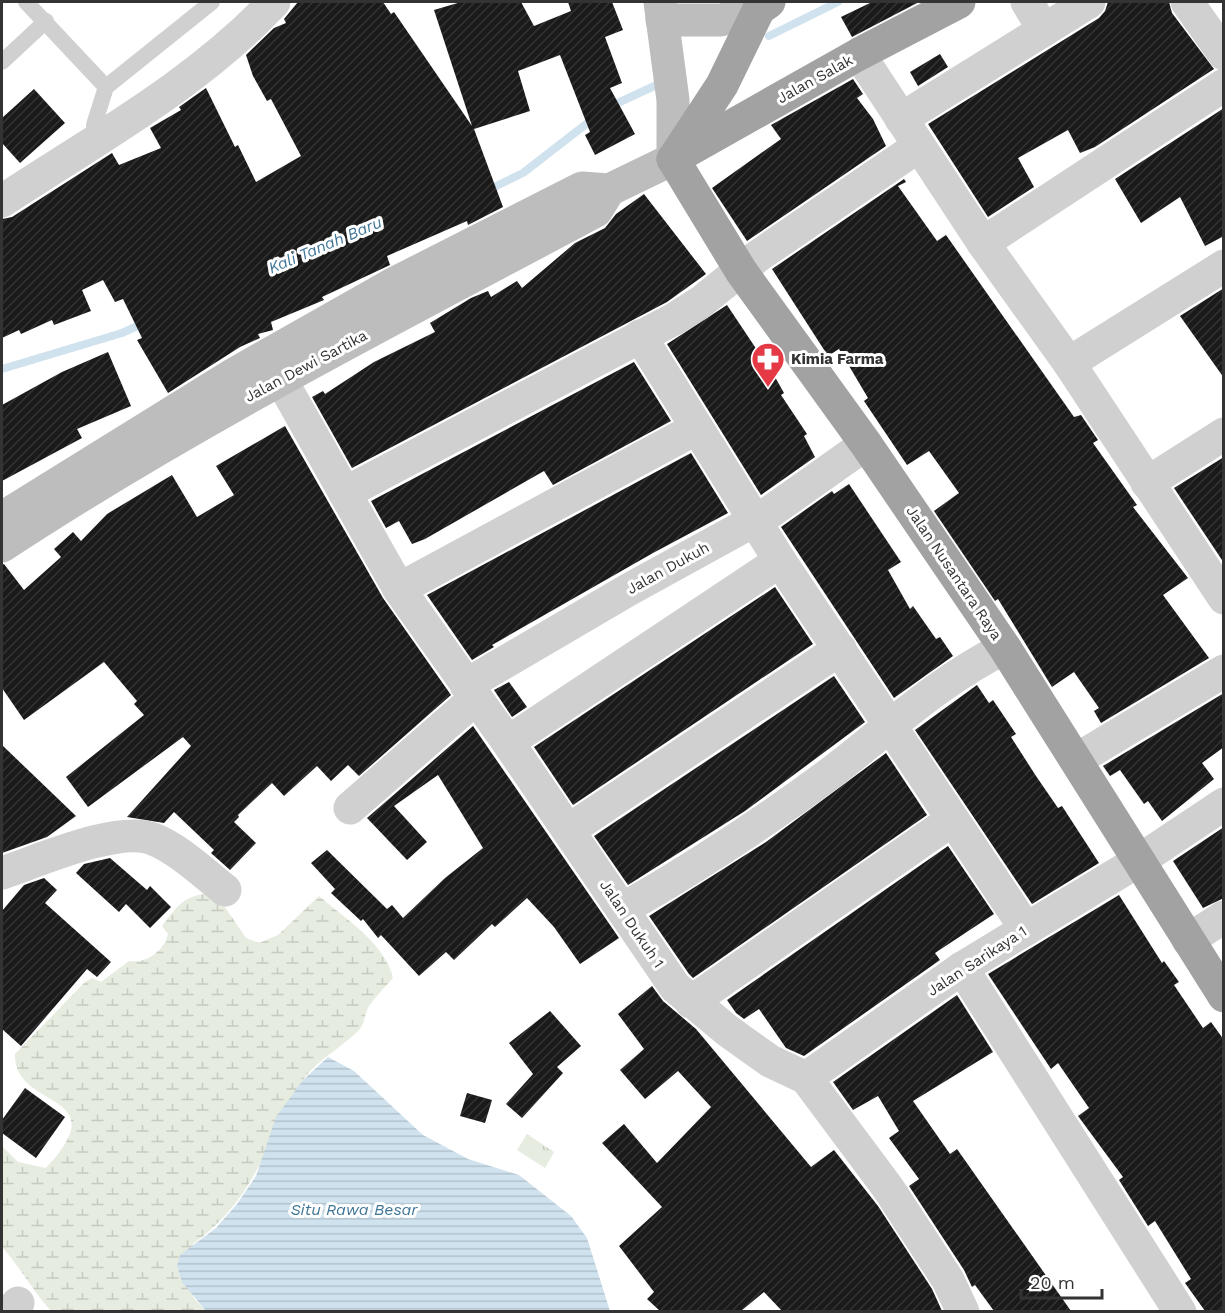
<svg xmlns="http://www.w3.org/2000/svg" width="1225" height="1313" font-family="'Work Sans',sans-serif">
<defs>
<pattern id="grass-tufts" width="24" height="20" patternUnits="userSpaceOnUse" patternTransform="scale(1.5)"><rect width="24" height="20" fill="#e6ecdf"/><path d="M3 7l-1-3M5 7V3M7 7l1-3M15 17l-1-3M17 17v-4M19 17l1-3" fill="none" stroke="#c6cbc0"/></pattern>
<pattern id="wetland-marsh" width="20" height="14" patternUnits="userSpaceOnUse" patternTransform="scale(1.5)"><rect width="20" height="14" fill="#e6ecdf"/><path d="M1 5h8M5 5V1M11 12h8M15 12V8" fill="none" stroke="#c6cbc0"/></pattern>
<pattern id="water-rules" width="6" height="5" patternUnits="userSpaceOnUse" patternTransform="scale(1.5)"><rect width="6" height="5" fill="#cfe2ee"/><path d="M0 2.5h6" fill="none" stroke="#b2c2cd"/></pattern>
<pattern id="building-hatch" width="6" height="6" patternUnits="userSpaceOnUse" patternTransform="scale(1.5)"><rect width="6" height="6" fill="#1a1a1a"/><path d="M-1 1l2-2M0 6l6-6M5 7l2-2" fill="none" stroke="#333"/></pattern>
</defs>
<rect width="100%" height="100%" fill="#fff"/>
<path fill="url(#grass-tufts)" d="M527 1134 554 1152 545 1168 517 1150Z"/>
<path fill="url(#wetland-marsh)" d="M204 894 218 897 246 938 259 943 278 935 319 896C345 919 385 943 393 978 385 987 376 996 369 1006 364 1014 365 1025 358 1031 341 1048 314 1062 301 1083 264 1146 256 1198 193 1244V1297L206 1311H51C33 1291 20 1267 2 1247V1146L18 1162 46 1168C119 1090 13 1111 15 1054L85 982 92 978 101 982 129 961C146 964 164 951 168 934L162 926C175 909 182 897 204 894Z"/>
<path fill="url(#water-rules)" d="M328 1057 354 1071 423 1135 468 1159 519 1175 571 1216 587 1238 610 1311H206L182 1282 177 1266 180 1255 216 1228 237 1204 256 1176 276 1117 303 1080Z"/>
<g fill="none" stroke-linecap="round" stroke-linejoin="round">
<g stroke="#cfe2ee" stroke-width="8">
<path d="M769 36 838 2"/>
<path d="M609 107 663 82"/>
<path d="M486 191 523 173 594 118"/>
<path d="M2 369 122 333 146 322"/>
</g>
</g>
<g fill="url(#building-hatch)">
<path d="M298 2H383L391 14 394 12 472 126 434 10 461 2H521L534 26 571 11 568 2H612L623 30 605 37 622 83 610 88 635 134 595 155 585 135 590 132 560 55 518 71 530 111 474 129 503 207 468 225 467 221 387 256 390 265 322 297 324 300 271 322 273 330 258 334 260 338 240 347 168 393 137 340 142 338 123 299 115 302 103 280 82 290 91 311 54 325 52 320 21 334 19 330 2 338V219L12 217 112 153 119 165 161 148 150 128 181 110 179 107 206 88 235 147 238 145 256 182 301 156 271 99 267 101 253 76 246 55 274 28 286 23 284 19Z"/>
<path d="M872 2H919L852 37 841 17Z"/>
<path d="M1108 2H1169L1172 13 1214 69 1095 147 1080 153 1068 130 1018 158 1034 187 988 217 928 124 1099 18 1105 11Z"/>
<path d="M940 54 948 67 918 86 910 72Z"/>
<path d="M853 79 863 94 857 98 873 119 886 146 747 241 712 188 781 139 771 125Z"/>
<path d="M34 89 65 123 20 163 2 143V118Z"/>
<path d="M1224 108V236L1205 246 1180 197 1141 223 1115 179Z"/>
<path d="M904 179 906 182 898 186 937 241 946 235 1074 417 1081 415 1098 440 1093 443 1137 505 1133 507 1188 578 1163 595 1209 658 1101 723 1094 711 1099 708 1074 672 1052 687 998 599 995 601 934 511 959 493 929 451 907 465 864 401 868 398 839 349 828 356 772 269Z"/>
<path d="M644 194 706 274 667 302 352 468 312 397 323 391 325 394 374 362 435 332 430 323 471 298 488 291 491 297 517 281 522 288 575 243 605 228 616 214Z"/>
<path d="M1224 288V378L1180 316Z"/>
<path d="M727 305 775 377 784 393 781 395 807 434 804 436 815 457 761 495 667 344Z"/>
<path d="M108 352 131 406 77 429 82 438 2 481V405L62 372Z"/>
<path d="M634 362 671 421 553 485 544 471 425 539 412 544 399 521 386 528 371 501Z"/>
<path d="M285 426 383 598 451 695 359 776 348 765 331 781 317 766 284 796 272 783 238 815 239 817 234 822 256 843 230 870 211 853 214 850 174 812 164 823 127 817 191 746 183 737 88 807 66 777 144 715 134 704 137 701 104 662 24 720 2 688V565L4 564 24 590 61 557 54 549 73 532 81 541 107 514 172 475 197 517 234 495 216 466Z"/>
<path d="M691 453 728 513 653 553 492 645 494 647 472 660 427 595Z"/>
<path d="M1224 457V563L1174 488Z"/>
<path d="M849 484 901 562 888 570 910 609 913 606 936 639 940 637 953 656 894 698 781 527 832 491 834 494Z"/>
<path d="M775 587 813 644 573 805 534 747Z"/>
<path d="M834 676 865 722 745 811 628 885 594 836Z"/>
<path d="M509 682 527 707 512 717 494 690Z"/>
<path d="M977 685 989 703 993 700 1016 734 1011 737 1036 776 1058 808 1062 806 1099 863 1032 904 915 730Z"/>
<path d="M1224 693V747L1202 763 1214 779 1162 821 1148 801 1144 804 1120 770 1110 776 1103 766Z"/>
<path d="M473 726 619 938 580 964 554 927 527 898 495 927 492 924 454 960 446 952 419 976 381 935 378 938 363 919 361 921 331 893 335 889 311 863 327 850 387 909 392 905 403 918 445 878 483 848 438 775 394 806 427 842 407 860 367 818Z"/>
<path d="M2 745 76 816 47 837 2 853Z"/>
<path d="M886 753 927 815 693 978 689 974 649 916 766 842Z"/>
<path d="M1224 827V898L1203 908 1173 861Z"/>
<path d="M948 846 994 914 935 953 940 960 804 1056 786 1048 759 1009 744 1019 736 1013 727 1000Z"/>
<path d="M110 858 147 890 150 886 171 907 150 928 126 904 119 912 76 873 84 864Z"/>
<path d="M44 878 57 890 45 903 111 962 97 977 87 969 21 1046 2 1029V911L24 885Z"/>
<path d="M1119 895 1162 963 1164 961 1179 982 1174 985 1203 1028 1211 1022 1224 1040V1311H1205L1185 1283 1191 1279 1155 1221 1148 1226 1119 1180 1123 1177 1078 1116 1089 1108 1058 1063 1051 1069 988 974Z"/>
<path d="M652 986 663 1001 696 1029 811 1167 834 1150 878 1206 932 1289 942 1311H782L764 1292 741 1311H660L647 1299 654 1292 619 1246 662 1207 602 1143 624 1124 657 1163 711 1107 678 1071 645 1099 620 1070 644 1049 618 1014Z"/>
<path d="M957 995 993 1052 913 1101 950 1154 957 1149 1071 1311H994L975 1285 972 1287 964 1270 909 1186 919 1179 889 1138 899 1131 878 1096 853 1110 833 1082Z"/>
<path d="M550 1011 581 1046 557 1067 563 1073 522 1118 506 1104 533 1074 509 1043Z"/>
<path d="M25 1088 65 1117 36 1158 2 1133V1120Z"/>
<path d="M467 1093 492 1100 485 1123 460 1116Z"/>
</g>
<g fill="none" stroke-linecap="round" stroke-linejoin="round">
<g stroke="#d0d0d0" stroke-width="16">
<path d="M26 2 106 87 212 2"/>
<path d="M2 62 46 21"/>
<path d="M94 125 106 87"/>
</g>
<g stroke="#d0d0d0" stroke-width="33">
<path d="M1027 2 1044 30"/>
<path d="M1187 2 1224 54"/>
<path d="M859 54 983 243 1069 363 1224 598"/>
<path d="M901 119 1089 2"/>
<path d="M2 201C96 139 197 84 274 2"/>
<path d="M983 243 1224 85"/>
<path d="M640 336 780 561 1026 929"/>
<path d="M1069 363 1224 266"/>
<path d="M280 378 399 589 509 744 675 987 728 1031 770 1061 806 1078 888 1188 948 1280 963 1312"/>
<path d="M1147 483 1224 434"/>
<path d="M345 493 676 318 701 302 758 256 919 146"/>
<path d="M399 589 697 428"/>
<path d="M466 685 628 590 770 512 866 444"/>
<path d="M508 742 780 561"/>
<path d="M1076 760 1224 671"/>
<path d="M350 808 476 698"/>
<path d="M569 830 840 649"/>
<path d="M2 873C38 861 119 825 153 839 177 848 205 874 225 890"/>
<path d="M623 909C696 867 765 822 832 772 888 729 941 679 1005 648"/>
<path d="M1188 940 1224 917"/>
<path d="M962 968 1180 1312"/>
<path d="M691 1002 952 820"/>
<path d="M806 1078 962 968 1140 860"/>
<path d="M10 1312 18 1303"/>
</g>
<path stroke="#d0d0d0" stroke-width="33" d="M1140 860 1224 804"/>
<g stroke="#bdbdbd" stroke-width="33">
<path d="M662 20H721L759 9"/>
<path d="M2 518 234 374 391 285 582 188 609 190 673 159V100L660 2"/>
<path d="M2 546C192 421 395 318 596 211L609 190"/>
</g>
<g stroke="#a2a2a2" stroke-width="33">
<path d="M676 155 722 85 759 9 769 2"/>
<path d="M673 159 741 271 866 444 1005 648 1224 996"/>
<path d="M673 159 859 54 959 2"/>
</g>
</g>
<defs>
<symbol id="pharmacy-pin" viewBox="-11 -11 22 30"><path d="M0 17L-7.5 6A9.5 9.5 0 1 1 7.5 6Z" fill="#e63946" stroke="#fff"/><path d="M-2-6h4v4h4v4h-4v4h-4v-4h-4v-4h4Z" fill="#fff"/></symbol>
</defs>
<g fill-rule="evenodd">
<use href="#pharmacy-pin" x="749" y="340" width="38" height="52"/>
</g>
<g text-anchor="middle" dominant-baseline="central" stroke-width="6" stroke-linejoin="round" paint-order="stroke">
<g font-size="15" fill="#333" stroke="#fff">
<text transform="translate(815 79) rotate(-29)">Jalan Salak</text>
<text transform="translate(306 366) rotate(-28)">Jalan Dewi Sartika</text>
<text transform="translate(668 568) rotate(-29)">Jalan Dukuh</text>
<text transform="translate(954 573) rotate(56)">Jalan Nusantara Raya</text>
<text transform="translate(632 924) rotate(56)">Jalan Dukuh 1</text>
<text transform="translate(977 961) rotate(-33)">Jalan Sarikaya 1</text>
</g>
<g font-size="15" font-weight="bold" fill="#333" stroke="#fff" text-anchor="start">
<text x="791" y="359">Kimia Farma</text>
</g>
<g font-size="16" font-style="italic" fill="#3f7597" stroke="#fff">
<text transform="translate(325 245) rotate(-23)">Kali Tanah Baru</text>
<text x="354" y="1209">Situ Rawa Besar</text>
</g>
</g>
<rect width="1225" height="1313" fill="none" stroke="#333333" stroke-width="6"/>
<path d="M1021 1289v9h81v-9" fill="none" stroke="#333333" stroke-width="3"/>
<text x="1030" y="1289" font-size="18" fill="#333333" stroke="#ffffff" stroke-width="4.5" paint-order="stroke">20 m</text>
</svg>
